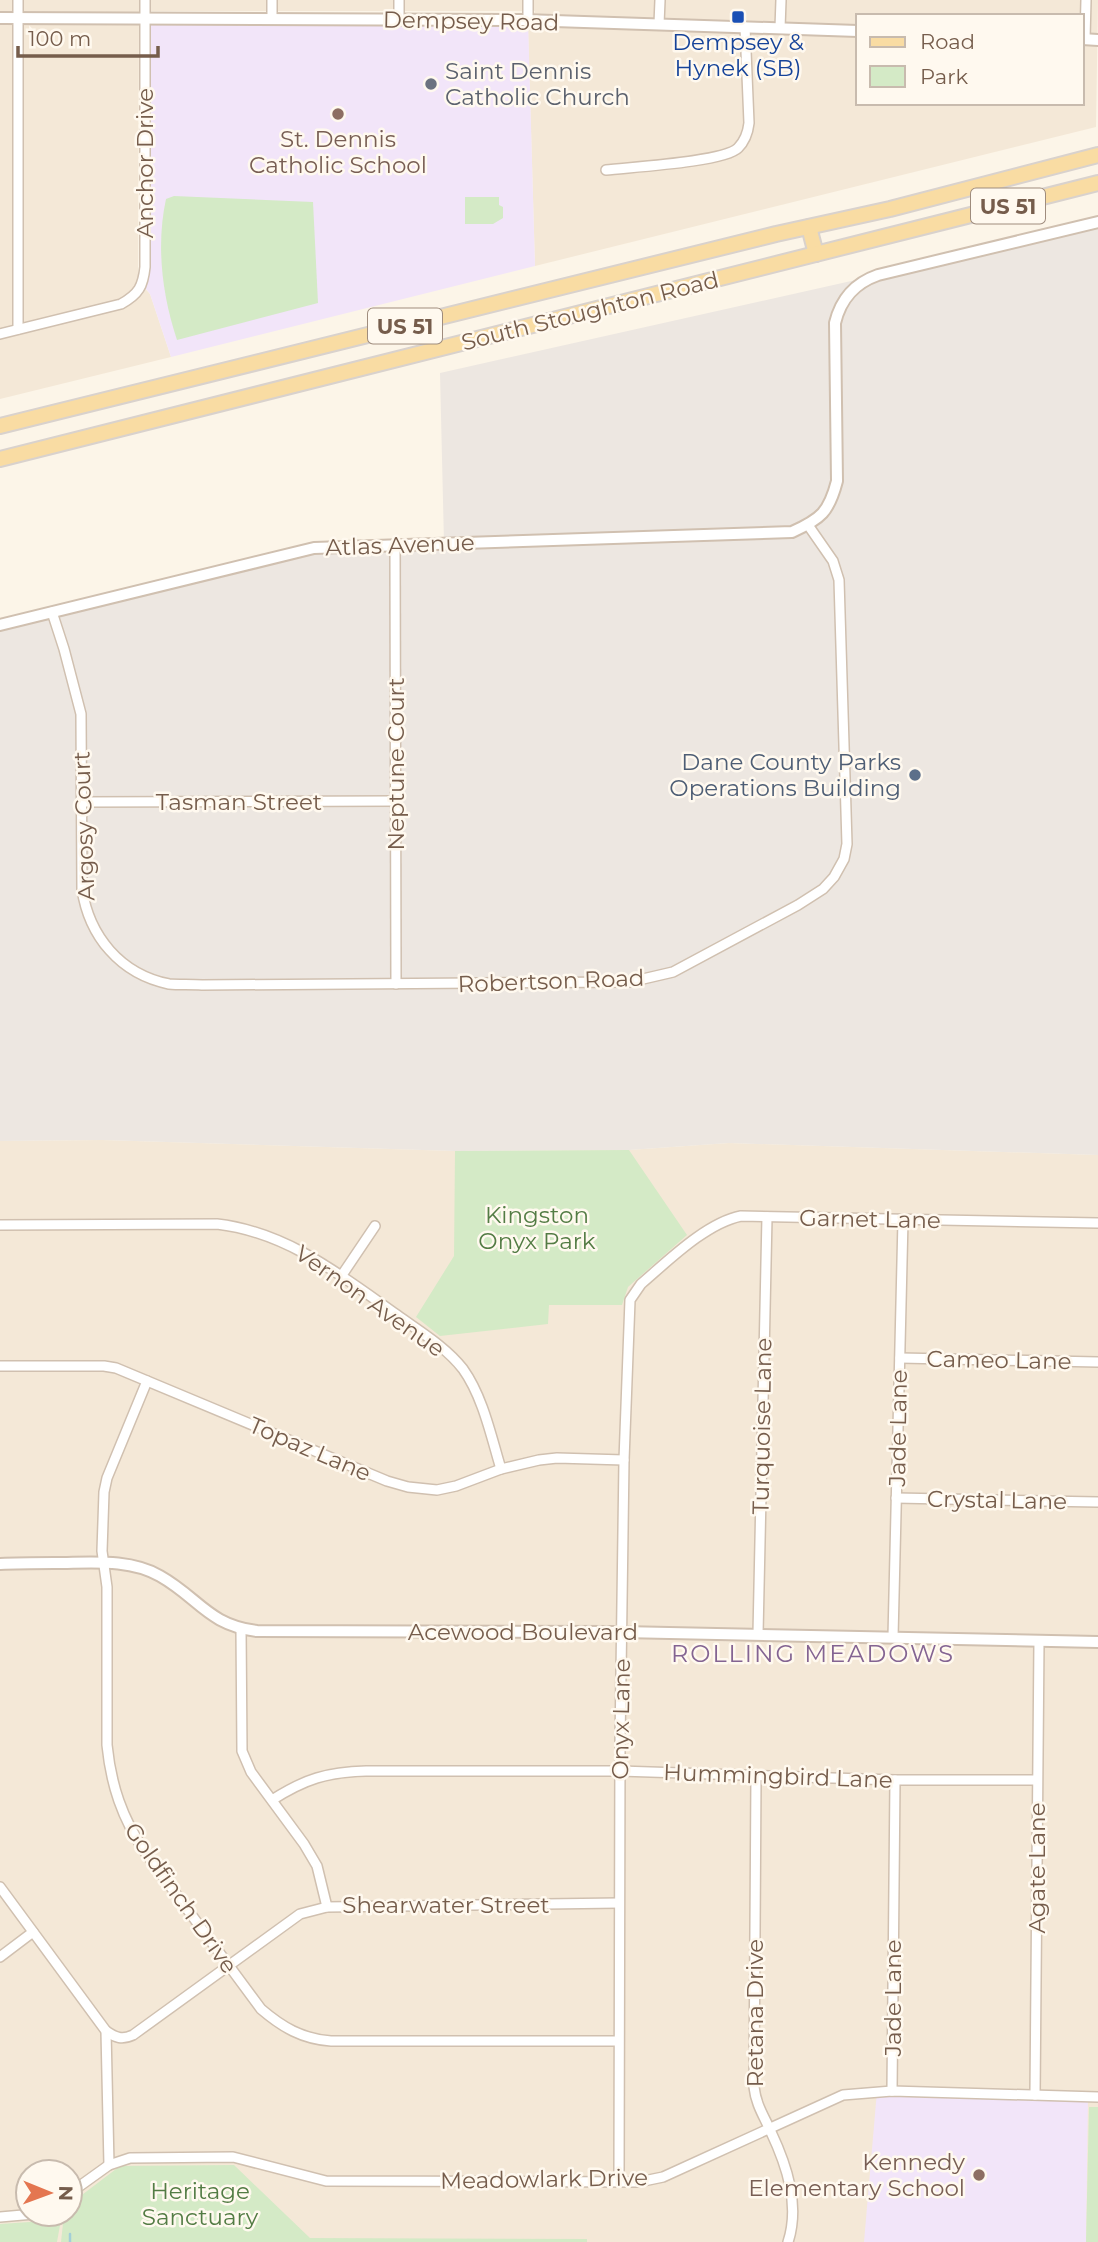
<svg xmlns="http://www.w3.org/2000/svg" width="1098" height="2242" font-family="Montserrat,sans-serif">
<rect width="100%" height="100%" fill="#fcf5e8"/>
<g fill="#f4e8d7" fill-rule="evenodd">
<path d="M0 0H1098L1096 127 535 266 528 28 535 11H139L138 281 150 294 171 357 0 399ZM858 16H1082V103H858Z"/>
<path d="M102 1140 455 1151 629 1150 729 1143 1098 1155V2242H0V1141ZM28 2172H70V2214H28Z"/>
</g>
<path fill="#ede7e1" d="M1098 222V1155L729 1143 629 1150 455 1151 102 1140 0 1141V625L308 549 444 543 440 373 878 275Z"/>
<g fill="#f2e5f9">
<path d="M145 18 528 20 535 266 171 357 150 294 142 284Z"/>
<path d="M877 2091 1088 2097 1086 2242H864Z"/>
</g>
<g fill="#d4eac6">
<path d="M174 196 313 202 318 303 177 340C162 295 156 245 166 199Z"/>
<path d="M465 197H499V205L503 207V218L493 224H465Z"/>
<path d="M629 1150 687 1235 628 1287 622 1305H549L548 1324 440 1336 416 1317 454 1256 455 1151Z"/>
<path d="M1089 2107H1098V2242H1086Z"/>
<path d="M234 2165 310 2238 587 2239V2242H61L64 2214H70V2204L120 2166Z"/>
<path d="M58 2214H62L57 2242H0V2224L45 2221Z"/>
</g>
<g fill="none" stroke-linecap="round" stroke-linejoin="round">
<path stroke="#a3ced8" stroke-width="2.5" d="M70 2234V2242"/>
<defs>
<g id="minor">
<path d="M18 0V329"/>
<path d="M272 0V19"/>
<path d="M399 0V20"/>
<path d="M528 0V20"/>
<path d="M659 24 660 0"/>
<path d="M780 28 781 0"/>
<path d="M1085 39 1086 0"/>
<path d="M606 170C631 167 724 162 738 148 745 141 748 132 749 123L745 27"/>
<path d="M0 334 121 304C139 294 143 286 145 267V0"/>
<path d="M395 544 396 984"/>
<path d="M52 612 64 649 81 714 82 889C89 936 120 974 169 984 179 985 191 984 202 985L630 982 673 972 798 905 823 889 834 877 844 859 847 844 839 580 833 561 808 525"/>
<path d="M82 802 396 801"/>
<path d="M0 1225 217 1224C287 1232 342 1276 397 1315 419 1331 446 1347 463 1369 483 1397 491 1436 501 1469"/>
<path d="M342 1275 375 1226"/>
<path d="M900 1358 1098 1362"/>
<path d="M0 1366H104L116 1368 387 1481 408 1487 437 1490 456 1486 501 1469 539 1460 557 1458 624 1460"/>
<path d="M147 1381 107 1478 104 1492 102 1551 107 1587V1745C111 1785 122 1818 145 1852L261 2009C282 2027 302 2039 331 2041H618"/>
<path d="M896 1498 1098 1502"/>
<path d="M241 1629 242 1751 251 1772 304 1844 317 1866 327 1907"/>
<path d="M758 1634 767 1217"/>
<path d="M893 1637 903 1220"/>
<path d="M756 1776 754 2087C756 2105 764 2116 771 2132 787 2166 800 2205 788 2242"/>
<path d="M272 1800C305 1779 327 1772 366 1771H620L895 1780H1037"/>
<path d="M0 1887 106 2031 109 2165"/>
<path d="M0 1957 33 1932"/>
<path d="M106 2031C116 2038 122 2040 133 2035L300 1914 327 1907 619 1903"/>
<path d="M892 2091 895 1780"/>
<path d="M1035 2095 1039 1641"/>
<path d="M619 2180 620 1744 624 1460 630 1300 641 1284C668 1261 706 1223 741 1216L1098 1223"/>
<path d="M70 2193 109 2165 130 2158 233 2157 326 2181 639 2182 663 2177 843 2095 892 2091 1098 2097"/>
<path d="M0 2217 34 2214"/>
</g>
<g id="tertiary">
<path d="M0 18 524 20 858 31"/>
<path d="M1082 39 1098 40"/>
<path d="M0 625 314 548 792 532C821 519 829 512 837 481L835 323C841 298 855 283 878 275L1098 222"/>
<path d="M0 1564C18 1563 36 1563 54 1563 89 1563 129 1558 160 1576 199 1598 208 1625 257 1631L622 1632 1098 1642"/>
</g>
<g id="primary">
<path d="M809 227 816 254"/>
<path d="M0 426 776 234 890 209 1098 155"/>
<path d="M0 459 1098 183"/>
</g>
</defs>
<use href="#minor" stroke="#d0c0b0" stroke-width="12"/>
<use href="#tertiary" stroke="#d0c0b0" stroke-width="14"/>
<use href="#primary" stroke="#d9d2cd" stroke-width="18"/>
<use href="#minor" stroke="#fff" stroke-width="9"/>
<use href="#tertiary" stroke="#fff" stroke-width="10"/>
<use href="#primary" stroke="#f9dca3" stroke-width="14"/>
</g>
<rect fill="#1a4fb4" stroke="#fff9ef" stroke-width="2.5" x="731" y="10" width="14" height="14" rx="3.5"/>
<circle fill="#6b7280" stroke="#fff9ef" stroke-width="2.5" cx="431" cy="84" r="7"/>
<g fill="#8d6e63" stroke="#fff9ef" stroke-width="2.5">
<circle cx="338" cy="114" r="7"/>
<circle cx="979" cy="2175" r="7"/>
</g>
<circle fill="#5c6f8a" stroke="#fff9ef" stroke-width="2.5" cx="915" cy="775" r="7"/>
<g text-anchor="middle" dominant-baseline="central" stroke-width="5" stroke-linejoin="round" paint-order="stroke">
<g fill="#fff9ef" stroke="#9f8c7d" stroke-width="2">
<rect x="971" y="188.5" width="74" height="35" rx="5"/>
<rect x="368" y="308.5" width="74" height="35" rx="5"/>
</g>
<g font-size="21" font-weight="bold" fill="#765d4c">
<text x="1008" y="206">US 51</text>
<text x="405" y="326">US 51</text>
</g>
<g font-size="23" fill="#765d4c" stroke="#fff9ef">
<text transform="translate(471 21) rotate(1)">Dempsey Road</text>
<text transform="translate(145 163) rotate(-90)">Anchor Drive</text>
<text transform="translate(590 311) rotate(-14)">South Stoughton Road</text>
<text transform="translate(400 545) rotate(-2)">Atlas Avenue</text>
<text transform="translate(396 764) rotate(-90)">Neptune Court</text>
<text x="239" y="802">Tasman Street</text>
<text transform="translate(84 826) rotate(-92)">Argosy Court</text>
<text transform="translate(551 981) rotate(-2)">Robertson Road</text>
<text transform="translate(870 1219) rotate(1)">Garnet Lane</text>
<text transform="translate(370 1301) rotate(35)">Vernon Avenue</text>
<text transform="translate(999 1360) rotate(1)">Cameo Lane</text>
<text transform="translate(762 1426) rotate(-89)">Turquoise Lane</text>
<text transform="translate(898 1428) rotate(-89)">Jade Lane</text>
<text transform="translate(310 1449) rotate(23)">Topaz Lane</text>
<text transform="translate(997 1500) rotate(1)">Crystal Lane</text>
<text x="523" y="1632">Acewood Boulevard</text>
<text transform="translate(621 1719) rotate(-89)">Onyx Lane</text>
<text transform="translate(778 1776) rotate(2)">Hummingbird Lane</text>
<text transform="translate(1037 1868) rotate(-90)">Agate Lane</text>
<text transform="translate(181 1898) rotate(55)">Goldfinch Drive</text>
<text x="446" y="1905">Shearwater Street</text>
<text transform="translate(893 1998) rotate(-90)">Jade Lane</text>
<text transform="translate(755 2013) rotate(-90)">Retana Drive</text>
<text transform="translate(544 2179) rotate(-1)">Meadowlark Drive</text>
</g>
<g font-size="23" fill="#164399" stroke="#fff9ef">
<text x="738" y="42">Dempsey &amp;<tspan x="738" dy="26">Hynek (SB)</tspan></text>
</g>
<g font-size="23" fill="#5b616d" stroke="#fff9ef" text-anchor="start">
<text x="445" y="71">Saint Dennis<tspan x="445" dy="26">Catholic Church</tspan></text>
</g>
<g font-size="23" fill="#785e54" stroke="#fff9ef">
<text x="338" y="139">St. Dennis<tspan x="338" dy="26">Catholic School</tspan></text>
<text x="965" y="2162" text-anchor="end">Kennedy<tspan x="965" dy="26">Elementary School</tspan></text>
</g>
<g font-size="23" fill="#4e5e75" stroke="#fff9ef" text-anchor="end">
<text x="901" y="762">Dane County Parks<tspan x="901" dy="26">Operations Building</tspan></text>
</g>
<g font-size="23" fill="#537c44" stroke="#fff9ef">
<text x="537" y="1215">Kingston<tspan x="537" dy="26">Onyx Park</tspan></text>
<text x="200" y="2191">Heritage<tspan x="200" dy="26">Sanctuary</tspan></text>
</g>
<g font-size="24" letter-spacing="2" fill="#846492" stroke="#fff9ef">
<text x="813" y="1653">ROLLING MEADOWS</text>
</g>
</g>
<rect x="856" y="14" width="228" height="91" fill="#fff9ef" stroke="#c8bbae" stroke-width="2"/>
<rect x="870" y="37" width="35" height="10" fill="#f9dca3" stroke="#c8bbae" stroke-width="2"/>
<text x="920" y="49" font-size="21" fill="#765d4c">Road</text>
<rect x="870" y="66" width="35" height="21" fill="#d4eac6" stroke="#c8bbae" stroke-width="2"/>
<text x="920" y="84" font-size="21" fill="#765d4c">Park</text>
<g transform="translate(49 2193) rotate(91)"><circle r="33" fill="#fff9ef" stroke="#c8bbae" stroke-width="2"/>
<path d="M0-5L12 26L0 18L-12 26Z" fill="#e47650"/>
<text y="-10" font-size="19" font-weight="bold" text-anchor="middle" fill="#765d4c">N</text>
</g>
<path d="M18 46v10h140v-10" fill="none" stroke="#765d4c" stroke-width="3.5"/>
<text x="28" y="46" font-size="21" fill="#765d4c" stroke="#fff9ef" stroke-width="5" paint-order="stroke">100 m</text>
</svg>
